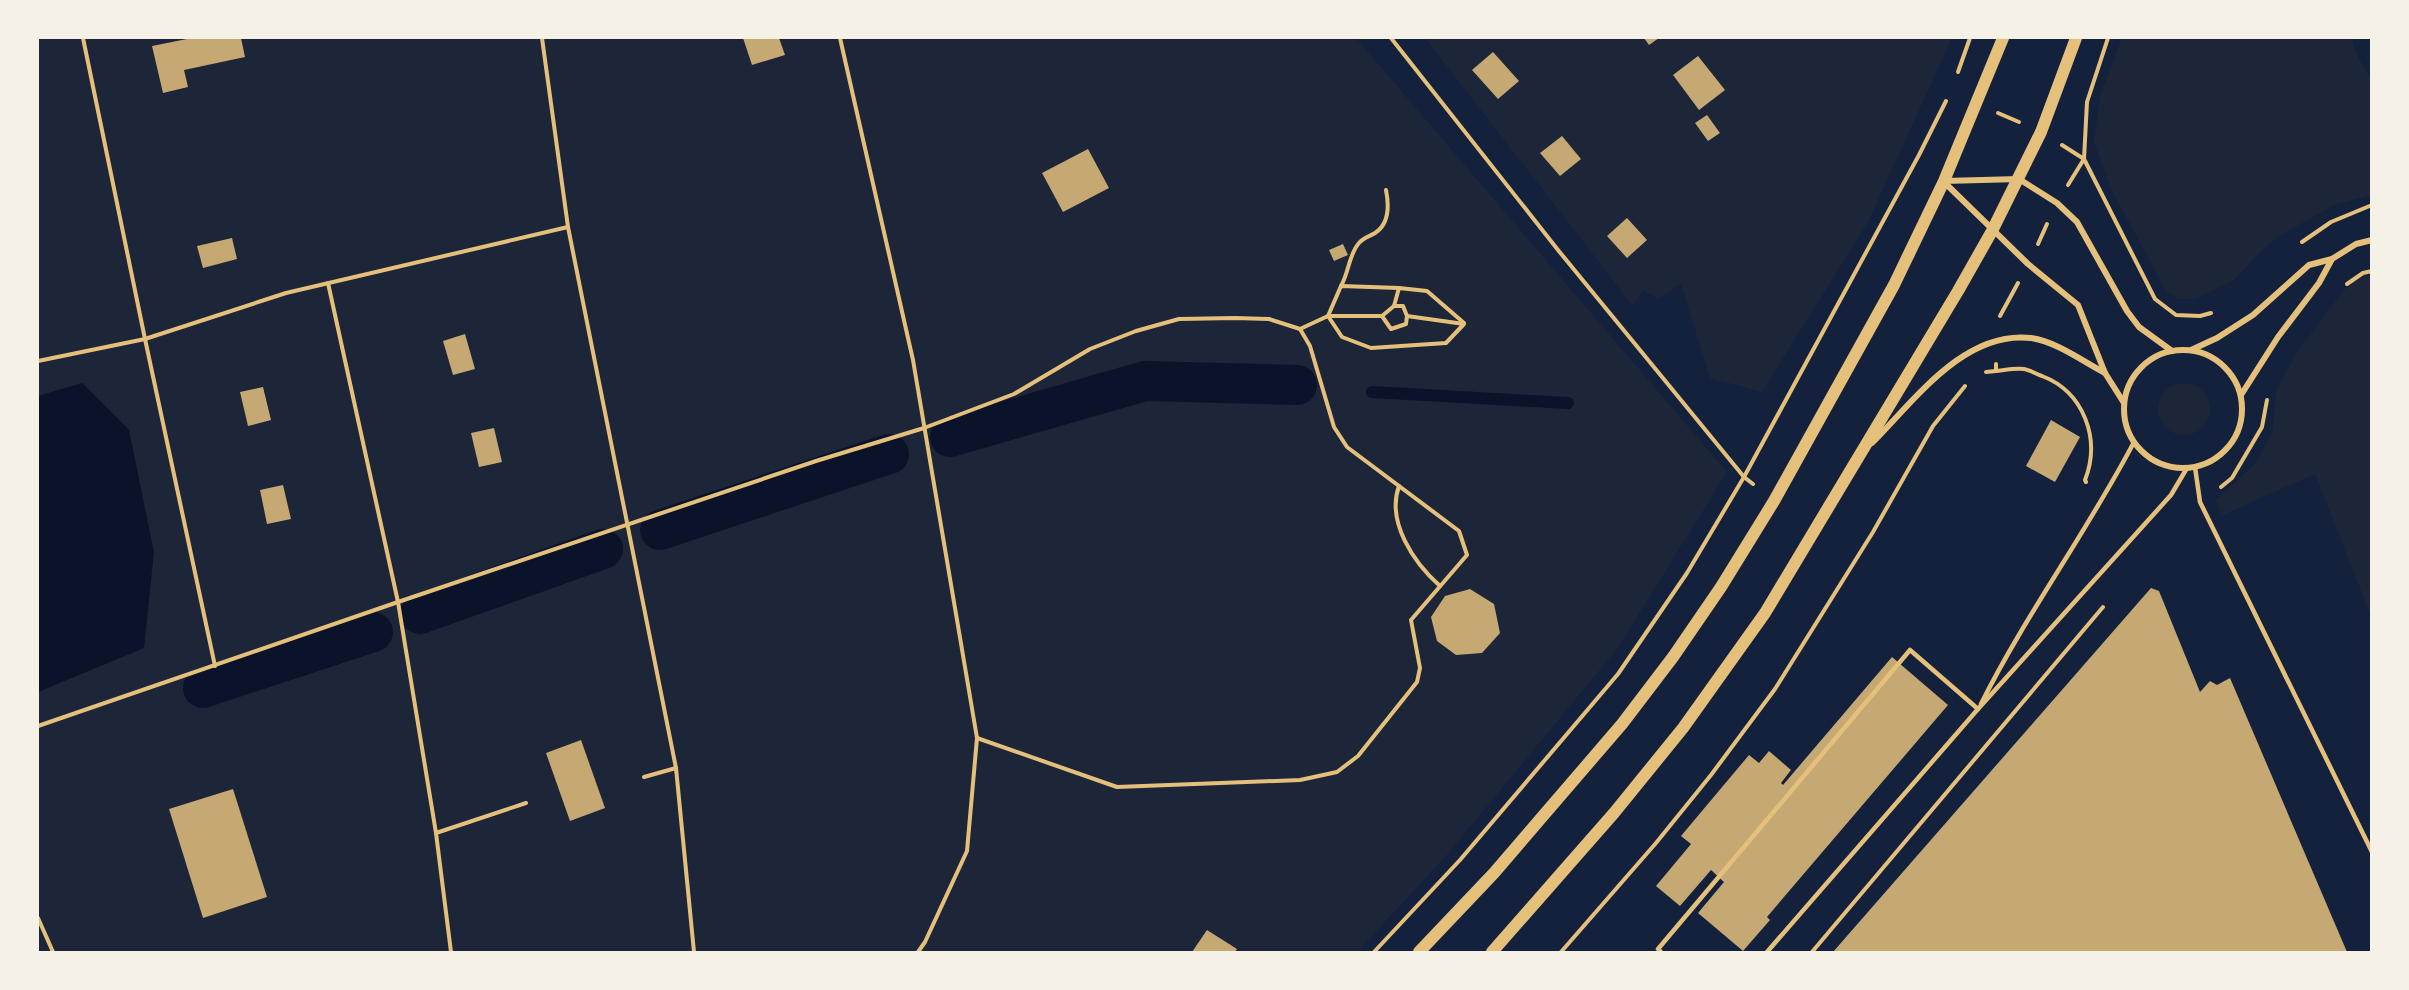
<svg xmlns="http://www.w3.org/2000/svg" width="2409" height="990" font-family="'Times New Roman',serif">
<rect width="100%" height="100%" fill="#14213d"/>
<g fill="#1d2539">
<path d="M38 38H1356L1727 472 1617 649 1446 856 1357 952H38Z"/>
<path d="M1425 38H1952L1868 222 1762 392 1710 378 1681 284 1658 299 1643 290 1633 306Z"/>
<path d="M2122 38H2352L2355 51 2371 80V195L2337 204 2282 234 2261 251 2234 280 2196 299H2177L2166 291 2110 187 2094 142 2100 96Z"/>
<path d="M2371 274H2372L2371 616 2315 474 2221 516 2216 500 2254 465 2272 434 2276 391 2296 354 2344 290 2363 276Z"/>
<circle cx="2184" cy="409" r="26"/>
</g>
<path fill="#0b132b" d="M82 383 129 430 154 552 144 648 38 692V396Z"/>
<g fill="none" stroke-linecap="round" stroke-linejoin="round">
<path stroke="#0b132b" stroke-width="12" d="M1372 392 1568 403"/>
<g stroke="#0b132b" stroke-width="40">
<path d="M950 437 1145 381 1297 385"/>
<path d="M660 530 889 454"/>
<path d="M420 614 603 549"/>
<path d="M203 688 373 632"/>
</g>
</g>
<g fill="#c6a872">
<path d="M192 38H241L245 57 184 70 188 87 163 93 152 46Z"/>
<path d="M743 38H779L785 55 752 65Z"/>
<path d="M1644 38H1659L1649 45Z"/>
<path d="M1493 52 1519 81 1498 99 1472 70Z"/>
<path d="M1698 56 1725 90 1699 110 1673 75Z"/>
<path d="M1707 115 1720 133 1708 141 1695 123Z"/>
<path d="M1562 136 1581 159 1560 176 1540 153Z"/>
<path d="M1088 149 1109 188 1063 212 1042 173Z"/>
<path d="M1627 218 1647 240 1627 258 1607 236Z"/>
<path d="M232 238 237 259 203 268 197 246Z"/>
<path d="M1343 244 1348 255 1334 261 1329 250Z"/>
<path d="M465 334 475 369 453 375 443 341Z"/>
<path d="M263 387 271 420 248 426 240 392Z"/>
<path d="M2051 420 2080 437 2055 482 2026 466Z"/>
<path d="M494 428 502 462 479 467 471 433Z"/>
<path d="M283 485 291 519 267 524 260 490Z"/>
<path d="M2151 588 2159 591 2200 692 2210 681 2217 685 2230 678 2347 952H1833Z"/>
<path d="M1470 589 1494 604 1500 633 1482 653 1456 655 1437 641 1431 617 1445 596Z"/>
<path d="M1892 657 1948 705 1767 917 1770 920 1743 951 1698 913 1724 882 1711 870 1680 906 1656 886 1691 844 1681 836 1749 755 1759 763 1769 751 1791 770 1781 783 1783 785Z"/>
<path d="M581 740 605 808 570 821 546 753Z"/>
<path d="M233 789 267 897 203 918 169 809Z"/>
<path d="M1207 930 1237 949 1235 952H1192Z"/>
</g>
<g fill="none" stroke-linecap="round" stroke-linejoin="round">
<g stroke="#e5c07b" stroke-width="4">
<path d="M83 38 145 339 215 666"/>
<path d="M542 38 568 227 676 768 694 952"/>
<path d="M840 38 913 360 977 738 967 851 925 942 918 952"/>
<path d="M1391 38 1558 250 1744 477 1753 484"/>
<path d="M1958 72 1970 38"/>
<path d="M1998 113 2019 122"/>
<path d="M2062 145 2084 159 2155 299 2176 315 2200 316 2211 313"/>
<path d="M2068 185 2084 159 2087 102 2108 38"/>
<path d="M2302 242 2331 222 2372 205"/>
<path d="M2038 244 2047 224"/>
<path d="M328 283 398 602 436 833"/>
<path d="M2347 284 2363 273 2372 271"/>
<path d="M1341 286C1349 272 1349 254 1359 243 1363 238 1370 236 1375 233 1389 224 1389 205 1386 190"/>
<path d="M1399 288 1341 286 1328 316 1342 337 1371 348 1446 343 1464 324 1407 316"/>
<path d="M1394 306 1399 288 1427 291 1464 323"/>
<path d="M2000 316 2018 283"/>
<path d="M1300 329 1328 316H1382L1391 329 1406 324 1407 316 1403 306H1394L1382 316"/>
<path d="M38 361 145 339 286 293 568 227"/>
<path d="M1996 371C2005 370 2015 368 2024 369 2030 370 2036 374 2042 376 2084 392 2101 439 2085 480L2086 482"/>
<path d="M1986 372 1996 371V364"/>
<path d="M1399 486C1386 522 1414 563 1440 586"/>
<path d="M2221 487 2232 478 2262 427 2267 400"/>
<path d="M38 726 398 602 816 461 924 428 1014 394 1090 349 1136 331 1179 319 1235 318 1269 319 1300 329 1310 346 1334 427 1347 447 1459 531 1467 555 1411 620 1420 668 1417 682 1358 756 1337 772 1300 780 1117 787 977 738"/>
<path d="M644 777 676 768"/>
<path d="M38 918 53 952"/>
<path d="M451 952 436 833 526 803"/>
<path d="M1374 952 1460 860 1618 674 1687 573 1744 477 1919 155 1946 101"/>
<path d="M1561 952 1656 843 1711 775 1775 689 1873 532 1933 426 1965 386"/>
<path d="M1812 952 2103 607"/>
</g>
<g stroke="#e5c07b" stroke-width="4.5">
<path d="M2195 467 2200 502 2372 852"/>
<path d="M1981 704C2026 614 2087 532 2134 442"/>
<path d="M1661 952 1658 949 1910 650 1978 709"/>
<path d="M1767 952 1978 709 2171 495 2187 468"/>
</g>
<g stroke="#e5c07b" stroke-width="6">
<path d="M1944 181 2019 179 2057 203 2077 222 2127 311 2139 327 2172 351"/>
<path d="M1944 182 2028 264 2078 305 2105 373 2124 403"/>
<path d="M2191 350 2217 338 2253 315 2309 265 2332 259 2356 244 2372 240"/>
<circle cx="2183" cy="409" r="59"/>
<path d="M2241 395 2278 337 2319 283 2332 259"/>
<path d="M1872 443C1914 401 1964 330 2031 338 2055 341 2084 362 2105 373"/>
</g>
<g stroke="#e5c07b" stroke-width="12">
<path d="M1419 952 1494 873 1622 724 1673 657 1721 587 1774 501 1894 285 1944 181 2003 38"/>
<path d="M1492 952 1614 813 1683 728 1765 613 1958 291 1992 231 2041 132 2076 38"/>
</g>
</g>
<rect width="2409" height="990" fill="none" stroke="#f6f1e7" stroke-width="78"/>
</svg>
